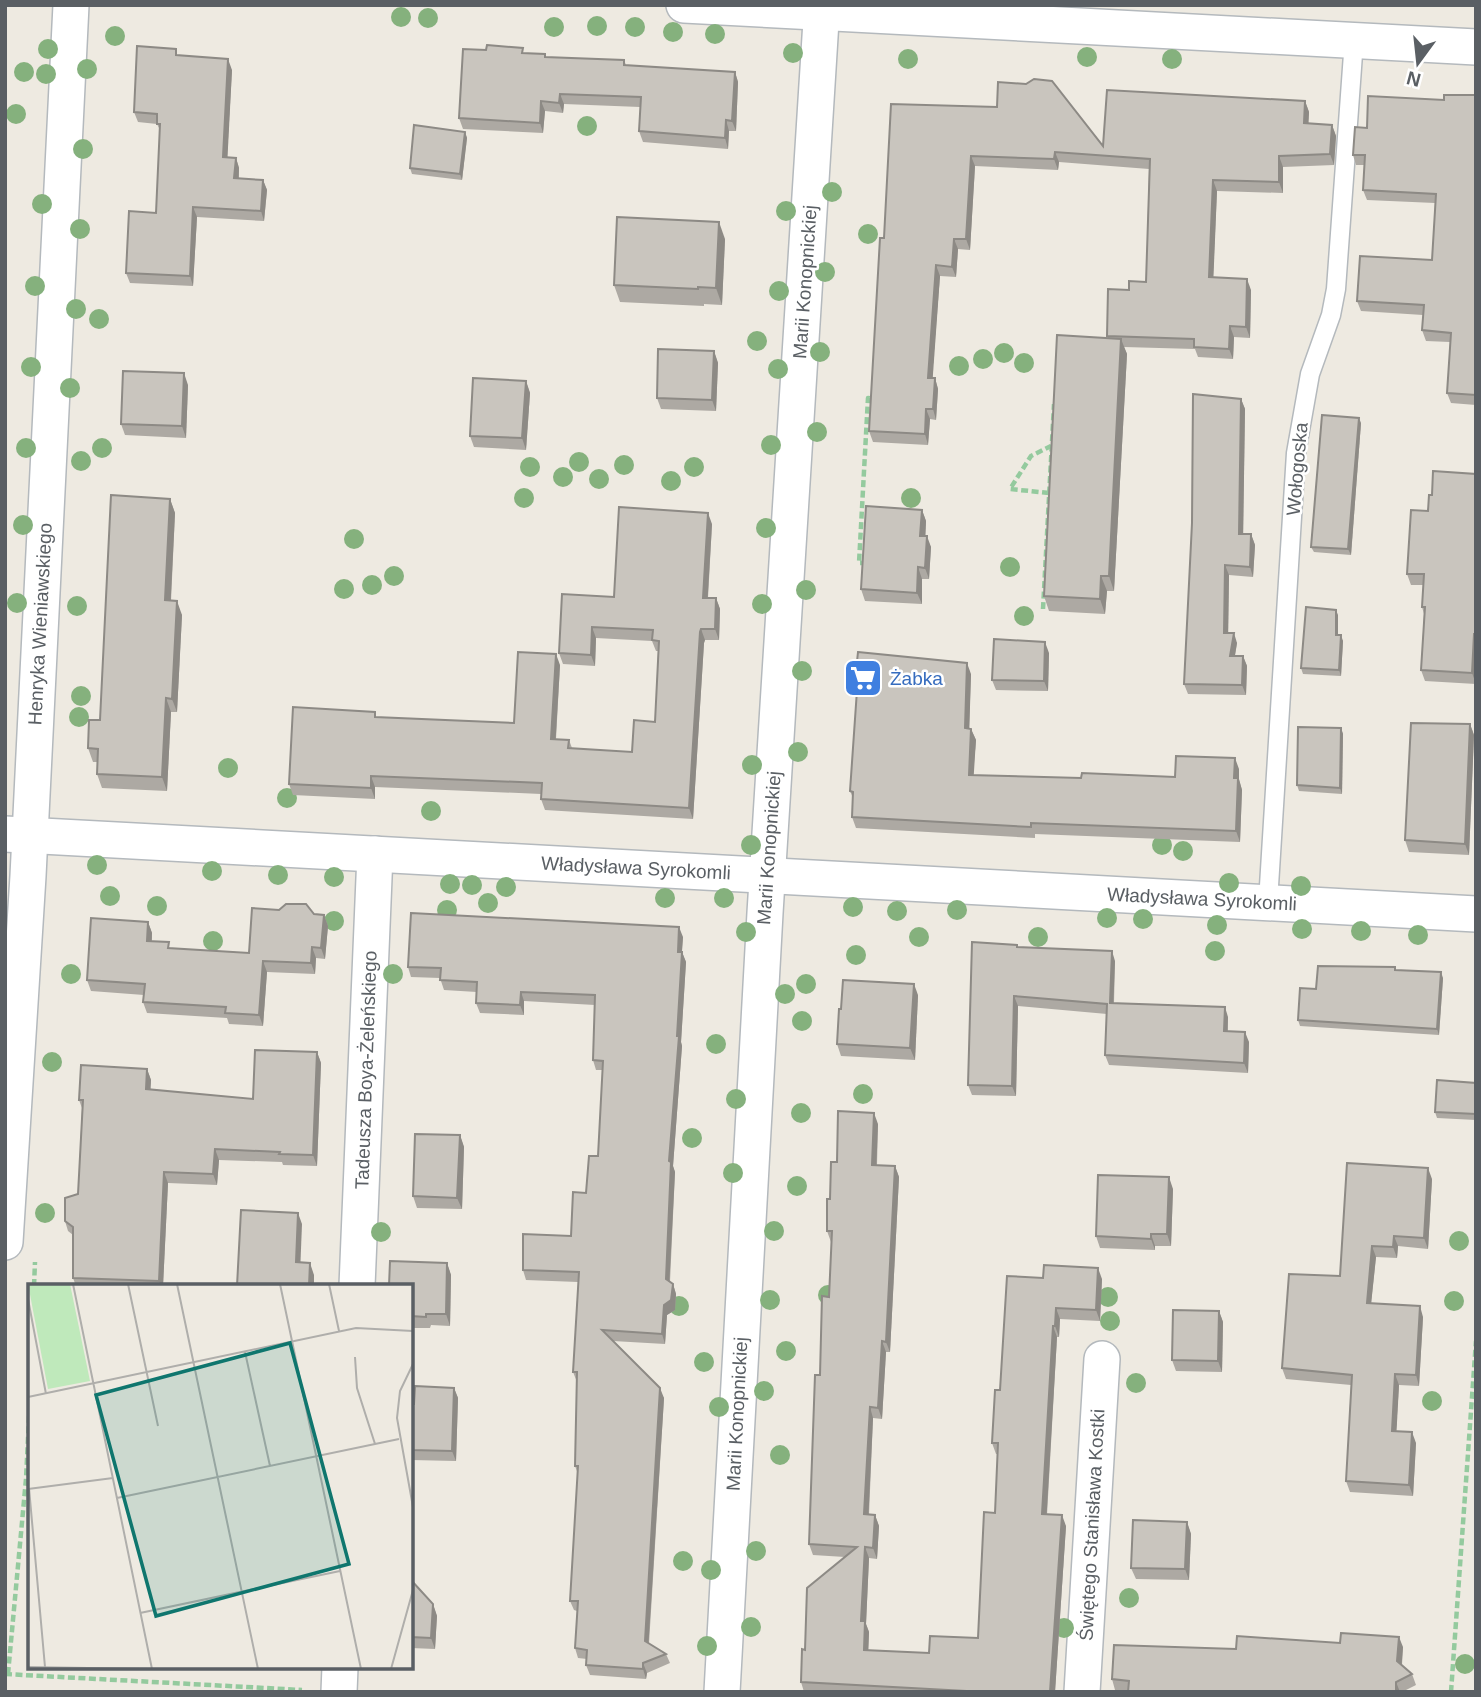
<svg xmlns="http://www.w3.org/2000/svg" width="1481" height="1697" font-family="Helvetica,sans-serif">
<rect width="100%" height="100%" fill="#eeeae1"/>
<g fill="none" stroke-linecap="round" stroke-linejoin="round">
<defs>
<path id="lane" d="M1268 902 1296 453 1310 374 1331 315 1336 289 1354 40"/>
<g id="street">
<path d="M684 5 1476 47"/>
<path d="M5 834 1476 914"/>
<path d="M5 1242 28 876 71 5"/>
<path d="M357 1286 375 854"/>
<path d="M339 1692 340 1667"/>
<path d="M722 1692 765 913 822 5"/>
<path d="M1082 1692 1102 1359"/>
</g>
</defs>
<use href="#lane" stroke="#b4b9bd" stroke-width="21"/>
<use href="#street" stroke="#b4b9bd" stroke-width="38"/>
<g stroke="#94ca9e" stroke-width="4.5" stroke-dasharray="7 3.5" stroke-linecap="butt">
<path d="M1049 493 1010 489 1031 456 1051 446"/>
<path d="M867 563H859L868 398 874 399"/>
<path d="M1043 609 1054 404"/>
<path d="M34 1286 35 1262"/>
<path d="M5 1674 302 1690"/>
<path d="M8 1674 26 1479 30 1398"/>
<path d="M1451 1692 1476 1341"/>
</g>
<use href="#lane" stroke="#fff" stroke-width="18"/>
<use href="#street" stroke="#fff" stroke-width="35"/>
</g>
<g fill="#85b17d">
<circle cx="401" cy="17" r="10"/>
<circle cx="428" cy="18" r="10"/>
<circle cx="597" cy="26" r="10"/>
<circle cx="554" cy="27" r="10"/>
<circle cx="635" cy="27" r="10"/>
<circle cx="673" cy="32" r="10"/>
<circle cx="715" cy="34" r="10"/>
<circle cx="115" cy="36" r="10"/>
<circle cx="48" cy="49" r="10"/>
<circle cx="793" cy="53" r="10"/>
<circle cx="1087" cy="57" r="10"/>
<circle cx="908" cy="59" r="10"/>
<circle cx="1172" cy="59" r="10"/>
<circle cx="87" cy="69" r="10"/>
<circle cx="24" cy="72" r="10"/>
<circle cx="46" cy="74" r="10"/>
<circle cx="16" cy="114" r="10"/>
<circle cx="587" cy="126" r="10"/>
<circle cx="83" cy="149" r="10"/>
<circle cx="832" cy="192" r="10"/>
<circle cx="42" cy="204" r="10"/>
<circle cx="786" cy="211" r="10"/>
<circle cx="80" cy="229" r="10"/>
<circle cx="868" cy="234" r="10"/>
<circle cx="825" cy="272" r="10"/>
<circle cx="35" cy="286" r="10"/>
<circle cx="779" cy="291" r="10"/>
<circle cx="76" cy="309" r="10"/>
<circle cx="99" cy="319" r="10"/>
<circle cx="757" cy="341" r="10"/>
<circle cx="820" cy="352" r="10"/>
<circle cx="1004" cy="353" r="10"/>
<circle cx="983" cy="359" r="10"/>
<circle cx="1024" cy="363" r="10"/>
<circle cx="959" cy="366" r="10"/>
<circle cx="31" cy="367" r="10"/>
<circle cx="778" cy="369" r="10"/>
<circle cx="70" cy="388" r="10"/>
<circle cx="817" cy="432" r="10"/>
<circle cx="771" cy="445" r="10"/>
<circle cx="26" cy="448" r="10"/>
<circle cx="102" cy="448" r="10"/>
<circle cx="81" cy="461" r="10"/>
<circle cx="579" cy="462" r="10"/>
<circle cx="624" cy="465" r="10"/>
<circle cx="530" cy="467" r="10"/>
<circle cx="694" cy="467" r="10"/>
<circle cx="563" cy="477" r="10"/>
<circle cx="599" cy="479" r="10"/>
<circle cx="671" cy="481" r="10"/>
<circle cx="524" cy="498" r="10"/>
<circle cx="911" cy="498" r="10"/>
<circle cx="23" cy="525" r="10"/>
<circle cx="766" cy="528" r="10"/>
<circle cx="354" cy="539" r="10"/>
<circle cx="1010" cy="567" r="10"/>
<circle cx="394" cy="576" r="10"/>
<circle cx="372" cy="585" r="10"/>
<circle cx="344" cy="589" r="10"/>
<circle cx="806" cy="590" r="10"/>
<circle cx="17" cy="603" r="10"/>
<circle cx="762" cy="604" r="10"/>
<circle cx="77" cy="606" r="10"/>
<circle cx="1024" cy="616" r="10"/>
<circle cx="802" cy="671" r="10"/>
<circle cx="81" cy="696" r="10"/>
<circle cx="79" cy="717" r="10"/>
<circle cx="798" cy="752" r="10"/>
<circle cx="752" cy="765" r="10"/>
<circle cx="228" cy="768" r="10"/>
<circle cx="287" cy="798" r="10"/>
<circle cx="431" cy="811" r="10"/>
<circle cx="751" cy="845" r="10"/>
<circle cx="1162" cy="845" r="10"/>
<circle cx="1183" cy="851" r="10"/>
<circle cx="97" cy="865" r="10"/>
<circle cx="212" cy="871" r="10"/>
<circle cx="278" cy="875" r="10"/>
<circle cx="334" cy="877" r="10"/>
<circle cx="1229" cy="883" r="10"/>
<circle cx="450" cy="884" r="10"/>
<circle cx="472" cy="885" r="10"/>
<circle cx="1301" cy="886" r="10"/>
<circle cx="506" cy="887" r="10"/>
<circle cx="110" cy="896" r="10"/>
<circle cx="665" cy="898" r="10"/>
<circle cx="724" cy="898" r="10"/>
<circle cx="488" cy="903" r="10"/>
<circle cx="157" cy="906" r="10"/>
<circle cx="853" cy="907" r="10"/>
<circle cx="447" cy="910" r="10"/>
<circle cx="957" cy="910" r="10"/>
<circle cx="897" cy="911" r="10"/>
<circle cx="1107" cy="918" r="10"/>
<circle cx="1143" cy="919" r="10"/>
<circle cx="334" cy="921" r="10"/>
<circle cx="1217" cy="925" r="10"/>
<circle cx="1302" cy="929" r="10"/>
<circle cx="1361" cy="931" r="10"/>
<circle cx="746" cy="932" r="10"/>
<circle cx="1418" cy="935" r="10"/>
<circle cx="919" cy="937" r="10"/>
<circle cx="1038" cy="937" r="10"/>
<circle cx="213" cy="941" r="10"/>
<circle cx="1215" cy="951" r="10"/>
<circle cx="856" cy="955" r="10"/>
<circle cx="71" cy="974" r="10"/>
<circle cx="393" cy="974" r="10"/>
<circle cx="806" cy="984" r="10"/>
<circle cx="785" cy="994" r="10"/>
<circle cx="802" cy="1021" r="10"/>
<circle cx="716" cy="1044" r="10"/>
<circle cx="52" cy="1062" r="10"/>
<circle cx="863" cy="1094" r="10"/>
<circle cx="736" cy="1099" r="10"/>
<circle cx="801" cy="1113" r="10"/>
<circle cx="692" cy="1138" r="10"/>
<circle cx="733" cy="1173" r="10"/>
<circle cx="797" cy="1186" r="10"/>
<circle cx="45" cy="1213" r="10"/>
<circle cx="774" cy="1231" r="10"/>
<circle cx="381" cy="1232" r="10"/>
<circle cx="1459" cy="1241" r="10"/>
<circle cx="828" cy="1295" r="10"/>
<circle cx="1108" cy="1297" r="10"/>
<circle cx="770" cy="1300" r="10"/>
<circle cx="1454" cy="1301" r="10"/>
<circle cx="679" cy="1306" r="10"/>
<circle cx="1110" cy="1321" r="10"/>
<circle cx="786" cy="1351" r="10"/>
<circle cx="704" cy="1362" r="10"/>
<circle cx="1136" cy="1383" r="10"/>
<circle cx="764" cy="1391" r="10"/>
<circle cx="1432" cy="1401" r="10"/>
<circle cx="719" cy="1407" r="10"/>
<circle cx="780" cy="1455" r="10"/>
<circle cx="756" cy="1551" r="10"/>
<circle cx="683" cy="1561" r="10"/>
<circle cx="711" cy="1570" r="10"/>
<circle cx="1129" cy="1598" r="10"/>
<circle cx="751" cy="1627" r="10"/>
<circle cx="1064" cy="1628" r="10"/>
<circle cx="707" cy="1646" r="10"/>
<circle cx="1465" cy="1664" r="10"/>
</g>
<g fill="#ada9a3">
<path d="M524 53 545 54 546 57 624 60 626 65 735 72 738 82 736 131H729L728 149 643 142 639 131 640 107 564 104 563 113 545 111 543 133 463 129 459 118Z"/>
<path d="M179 56 232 70 227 157 236 158 239 168V179L263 180 267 190 264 221 197 217 193 286 130 283 126 273 156 213 160 130 157 124 138 122 134 112Z"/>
<path d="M1476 95V405L1451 403 1447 393 1450 342 1426 341 1422 330 1423 315 1361 311 1357 301 1432 260 1435 203 1367 200 1363 190 1365 165H1356L1353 155 1367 128 1444 100Z"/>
<path d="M1305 101 1309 112 1308 124 1332 125 1336 136 1334 165 1283 167V193L1217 191 1213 277 1251 290 1250 338 1234 337 1233 359 1198 357 1195 349 1124 347 1127 354 1114 591H1107L1105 614 1049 611 1044 596 1108 338 1107 336 1129 290 1146 282 1149 169 1059 162 1058 170 975 166 970 250 958 249 956 277 940 276 932 378H935L938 389 936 420 930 419 928 445 873 442 869 431 884 238 891 104 1103 146Z"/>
<path d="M465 132 467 138 462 180 412 174 410 168Z"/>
<path d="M725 239 722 305 704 304V306L620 302 614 285Z"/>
<path d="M714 351 718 363 716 411 661 409 657 398Z"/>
<path d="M526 381 530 393 526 450 474 447 470 436Z"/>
<path d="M188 385 186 438 125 435 121 424Z"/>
<path d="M1241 399 1245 409 1243 534H1251L1255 545 1253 577 1229 575 1228 633 1237 643 1235 656H1243L1247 666 1246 695 1188 694 1184 684Z"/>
<path d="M1361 423 1351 555 1314 552 1311 547Z"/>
<path d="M1476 474V684L1425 681 1421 670 1424 614 1422 607 1423 585H1411L1407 574 1432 495Z"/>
<path d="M170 499 175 513 171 601 182 615 177 712H171L167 791 102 788 97 774V762H93L88 748 100 720Z"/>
<path d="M922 510 926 521 925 536 931 547 929 579H922V604L865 601 861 589Z"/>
<path d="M712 524 708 598H716L720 609 719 640H705L704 643 693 819 545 810 541 799V794L375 787V799L293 795 289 784 377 717 514 723 560 665 556 739 569 740 572 748 632 752 655 722 658 651H656L652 641 596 638 595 666 563 664 559 653 614 597Z"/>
<path d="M1338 615V635L1343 641 1341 676 1303 674 1301 668Z"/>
<path d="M1049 653 1048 691 996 690 992 680Z"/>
<path d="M971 674 969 728 971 729 976 740 973 775 1081 778 1175 777 1239 769V780L1242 790 1240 842 1035 834V838L856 828 852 817 853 798 850 791 857 698 854 690Z"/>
<path d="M1470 724 1474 735 1469 855 1409 852 1405 840Z"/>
<path d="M1341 728 1343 734 1342 794 1299 791 1297 785Z"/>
<path d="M314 914 324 915 328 926 325 959 316 958 315 974 267 972 263 1026 229 1024 227 1018 147 1013 143 1002 144 995 91 991 87 980 148 922 152 933V941L171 948 249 953Z"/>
<path d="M683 937 682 952 686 962 681 1042 682 1046 673 1166 675 1172 670 1282 673 1284 676 1294 675 1310 667 1315 665 1344 613 1341 664 1398 649 1644 666 1654 670 1663 647 1673 646 1679 590 1675 586 1665 587 1659 578 1658 575 1648 577 1611 574 1610 570 1601 578 1474 575 1466 577 1382 573 1372 578 1282 526 1280 523 1270 571 1236 598 1156 603 1070H596L593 1060 595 1005 524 1001V1015L480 1013 476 1003 477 992 444 990 440 978 411 977 408 967Z"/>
<path d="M1018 947 1115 961 1114 1003 1228 1017V1032L1249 1042 1248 1073 1109 1065 1105 1055 1107 1014 1018 1006 1016 1096 972 1095 968 1085Z"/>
<path d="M1396 970 1443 978 1439 1035 1300 1026 1298 1020 1316 989Z"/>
<path d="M918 995 915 1060 841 1056 837 1044Z"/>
<path d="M317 1052 321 1063 317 1166 283 1165 282 1162 219 1160 217 1185 168 1183 163 1286H76L73 1278V1235L68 1231 65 1221 78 1194 82 1108 79 1100 147 1069 151 1080 150 1090 253 1099Z"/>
<path d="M1476 1083V1120L1437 1118 1435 1112Z"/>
<path d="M878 1124 877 1165 895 1166 899 1177 890 1352H886L882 1419 873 1418 869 1515H875L879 1526 877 1559 869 1558 866 1624 869 1632 868 1650 929 1653 978 1638 995 1513 998 1454H996L992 1443 1000 1390 1043 1278 1102 1279 1100 1321 1060 1319 1059 1337H1057L1047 1515 1066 1526 1055 1692H804L801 1682 805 1650 845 1557 813 1555 809 1544 820 1375 829 1297 832 1242H831L827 1231 830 1199 837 1162Z"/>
<path d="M460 1135 464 1147 462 1209 417 1208 413 1196Z"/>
<path d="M1432 1179 1428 1249 1398 1246 1397 1258 1376 1257 1371 1304 1423 1317 1419 1386 1399 1385 1396 1431 1416 1443 1413 1496 1350 1492 1346 1481 1351 1385 1286 1379 1282 1368 1340 1276Z"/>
<path d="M1173 1189 1171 1246H1155V1250L1100 1248 1096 1236Z"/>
<path d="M447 1263 451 1275 450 1326 431 1325 430 1328H411V1286Z"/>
<path d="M1219 1311 1223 1322 1222 1372 1176 1371 1172 1360Z"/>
<path d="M454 1388 458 1398 456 1461 411 1460V1404H414Z"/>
<path d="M1187 1522 1191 1534 1189 1580 1136 1579 1131 1568Z"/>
<path d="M411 1580 433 1604 437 1616 435 1649 411 1648Z"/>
<path d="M1403 1647 1402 1665 1412 1674 1416 1685 1402 1692H1128V1691L1115 1690 1112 1679 1236 1649Z"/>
</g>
<g fill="#8d8a85">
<path d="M228 59 232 70 227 167 223 157Z"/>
<path d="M735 72 738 82 736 131 732 121Z"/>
<path d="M560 94 564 104 563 113 559 103Z"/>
<path d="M541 101 545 111 543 133 540 123Z"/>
<path d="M1305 101 1309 112 1308 134 1304 123Z"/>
<path d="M726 120 729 131 728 149 725 138Z"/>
<path d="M1332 125 1336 136 1334 165 1330 154Z"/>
<path d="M465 132 467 138 462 180 460 174Z"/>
<path d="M1055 152 1059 162 1058 170 1054 159Z"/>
<path d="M971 156 975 166 970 250 966 239Z"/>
<path d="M1279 156 1283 167V193L1279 182Z"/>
<path d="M236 158 239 168 238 189 234 178Z"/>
<path d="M263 180 267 190 264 221 261 211Z"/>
<path d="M1213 180 1217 191 1213 288 1209 277Z"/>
<path d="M193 207 197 217 193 286 190 276Z"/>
<path d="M719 222 725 239 722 305 716 288Z"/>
<path d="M954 239 958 249 956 277 952 267Z"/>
<path d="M936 265 940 276 932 388 928 378Z"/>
<path d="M1247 279 1251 290 1250 338 1246 327Z"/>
<path d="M1230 326 1234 337 1233 359 1229 349Z"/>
<path d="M1121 339 1127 354 1114 591 1109 576Z"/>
<path d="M714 351 718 363 716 411 712 400Z"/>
<path d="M184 373 188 385 186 438 182 426Z"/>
<path d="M935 378 938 389 936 420 933 409Z"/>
<path d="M526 381 530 393 526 450 522 438Z"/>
<path d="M1241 399 1245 409 1243 544 1239 534Z"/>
<path d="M926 409 930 419 928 445 925 434Z"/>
<path d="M1359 418 1361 423 1351 555 1348 549Z"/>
<path d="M170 499 175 513 170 614 165 600Z"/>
<path d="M922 510 926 521 925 547 920 536Z"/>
<path d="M708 513 712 524 707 609 703 598Z"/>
<path d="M1251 534 1255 545 1253 577 1250 567Z"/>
<path d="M927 536 931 547 929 579 925 568Z"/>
<path d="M1225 565 1229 575 1228 643 1224 633Z"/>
<path d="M918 567 922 579V604L917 593Z"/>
<path d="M1101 576 1107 591 1105 614 1100 599Z"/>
<path d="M716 598 720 609 719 640 715 629Z"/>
<path d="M177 601 182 615 177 712 172 699Z"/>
<path d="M1336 610 1338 615V641L1336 635Z"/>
<path d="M592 627 596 638 595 666 591 655Z"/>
<path d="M701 629 705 640 704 643 693 819 689 808 700 632Z"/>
<path d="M1234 633 1237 643 1233 666 1230 656Z"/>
<path d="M1474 634 1476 638V684L1472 673Z"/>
<path d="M1341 635 1343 641 1341 676 1339 670Z"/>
<path d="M1045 642 1049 653 1048 691 1044 681Z"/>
<path d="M556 654 560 665 555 750 551 739Z"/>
<path d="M1243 656 1247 666 1246 695 1242 685Z"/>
<path d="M967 663 971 674 969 739 965 728Z"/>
<path d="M166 698 171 712 167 791 162 777Z"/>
<path d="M1470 724 1474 735 1469 855 1465 844Z"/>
<path d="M1341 728 1343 734 1342 794 1340 788Z"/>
<path d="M971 729 976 740 973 786 969 775Z"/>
<path d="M1235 758 1239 769V779L1242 790 1240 842 1236 831 1234 778Z"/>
<path d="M371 776 375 787V799L371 788Z"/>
<path d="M324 915 328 926 325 959 321 948Z"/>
<path d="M148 922 152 933 151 952 147 941Z"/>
<path d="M679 927 683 937 681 962 678 952Z"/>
<path d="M312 947 316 958 315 974 311 963Z"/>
<path d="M1112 951 1115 961 1113 1013 1110 1003Z"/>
<path d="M682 952 686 962 681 1042 682 1046 673 1166 675 1172 669 1289 666 1279 669 1161Z"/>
<path d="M263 961 267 972 263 1026 259 1015Z"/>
<path d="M1441 972 1443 978 1439 1035 1437 1029Z"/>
<path d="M914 984 918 995 915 1060 910 1048Z"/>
<path d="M521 992 524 1001V1015L520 1005Z"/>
<path d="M1014 996 1018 1006 1016 1096 1012 1086Z"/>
<path d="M1225 1007 1228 1017 1227 1041 1224 1031Z"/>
<path d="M1245 1032 1249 1042 1248 1073 1244 1063Z"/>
<path d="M317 1052 321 1063 317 1166 313 1155Z"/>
<path d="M147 1069 151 1080 150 1100 146 1089Z"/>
<path d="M874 1113 878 1124 876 1175 872 1165Z"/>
<path d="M460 1135 464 1147 462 1209 457 1198Z"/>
<path d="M215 1149 219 1160 217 1185 213 1174Z"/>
<path d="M895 1166 899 1177 890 1352 886 1342Z"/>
<path d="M1428 1168 1432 1179 1428 1249 1424 1238Z"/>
<path d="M164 1172 168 1183 163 1286H161L159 1281Z"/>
<path d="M1169 1177 1173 1189 1171 1246 1167 1234Z"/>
<path d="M298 1213 302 1224 300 1274 296 1262Z"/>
<path d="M1151 1234 1155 1246V1250L1151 1239Z"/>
<path d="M1394 1236 1398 1246 1397 1258 1393 1247Z"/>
<path d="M1372 1246 1376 1257 1370 1314 1367 1303Z"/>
<path d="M310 1263 314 1275V1286H309Z"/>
<path d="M447 1263 451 1275 450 1326 446 1314Z"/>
<path d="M1098 1268 1102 1279 1100 1321 1096 1310Z"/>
<path d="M673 1284 676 1294 675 1310 667 1315 665 1344 662 1334 664 1305Z"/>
<path d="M1420 1306 1423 1317 1419 1386 1416 1375Z"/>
<path d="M1056 1308 1060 1319 1059 1337 1055 1326Z"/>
<path d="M1219 1311 1223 1322 1222 1372 1218 1361Z"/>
<path d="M1053 1326 1057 1337 1046 1525 1042 1514Z"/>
<path d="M882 1341 886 1352 882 1419 878 1408Z"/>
<path d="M1395 1374 1399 1385 1396 1441 1392 1431Z"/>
<path d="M454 1388 458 1398 456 1461 452 1451Z"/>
<path d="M660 1388 664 1398 648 1651 645 1641Z"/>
<path d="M870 1407 873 1418 868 1525 864 1514Z"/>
<path d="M1412 1432 1416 1443 1413 1496 1409 1485Z"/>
<path d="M875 1515 879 1526 877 1559 873 1548Z"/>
<path d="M1062 1515 1066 1526 1055 1692H1050Z"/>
<path d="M1187 1522 1191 1534 1189 1580 1185 1569Z"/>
<path d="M865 1547 869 1558 866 1624 869 1632 868 1661 864 1650 861 1621Z"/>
<path d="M433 1604 437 1616 435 1649 431 1638Z"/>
<path d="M1399 1637 1403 1647 1401 1672 1397 1661Z"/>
<path d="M643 1663 647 1673 646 1679 643 1669Z"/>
<path d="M1396 1682 1400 1692H1396Z"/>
</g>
<g fill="#c9c5be" stroke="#8d8a85" stroke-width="2">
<path d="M487 45 523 48 522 53 545 54V57L624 60V65L735 72 732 121 726 120 725 138 639 131 641 97 560 94 559 103 541 101 540 123 459 118 463 49 486 50Z"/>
<path d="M137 46 176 49V55L228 59 223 157 236 158 234 178 263 180 261 211 193 207 190 276 126 273 129 211 156 213 160 124H157V114L134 112Z"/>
<path d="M1034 79 1052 81 1103 146 1107 90 1305 101 1304 123 1332 125 1330 154 1279 156V182L1213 180 1209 277 1247 279 1246 327 1230 326 1229 349 1194 347V339L1107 336 1108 289 1129 290V281L1146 282 1150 159 1055 152 1054 159 971 156 966 239H954L952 267 936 265 928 378H935L933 409H926L925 434 869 431 880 238H884L891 104 997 107 998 82 1026 84Z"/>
<path d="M1444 95H1476V395L1447 393 1451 333 1422 330 1424 305 1357 301 1360 256 1432 260 1436 194 1363 190 1365 155H1353L1355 127 1367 128 1368 96 1444 100Z"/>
<path d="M414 125 465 132 460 174 410 168Z"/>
<path d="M617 217 719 222 716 288 698 287V289L614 285Z"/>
<path d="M1057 335 1121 339 1109 576H1101L1100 599 1044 596Z"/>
<path d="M658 349 714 351 712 400 657 398Z"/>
<path d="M123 371 184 373 182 426 121 424Z"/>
<path d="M473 378 526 381 522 438 470 436Z"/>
<path d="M1193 394 1241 399 1239 534H1251L1250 567 1225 565 1224 633H1234L1230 656H1243L1242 685 1184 684 1192 523Z"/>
<path d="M1322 415 1359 418 1348 549 1311 547Z"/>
<path d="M1433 471 1476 474V634H1474L1472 673 1421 670 1425 607H1422L1424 574H1407L1411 510 1428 511 1429 495H1432Z"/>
<path d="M111 495 170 499 165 600 177 601 172 699 166 698 162 777 97 774 98 749 88 748 89 720H100Z"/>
<path d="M866 506 922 510 920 536H927L925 568 918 567 917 593 861 589Z"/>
<path d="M619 507 708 513 703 598H716L715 629H701L700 632 689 808 541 799 542 783 371 776V788L289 784 293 707 375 712V717L514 723 518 652 556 654 551 739 569 740 568 748 632 752 634 720 655 722 659 641 652 640 653 630 592 627 591 655 559 653 562 594 614 597Z"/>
<path d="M1306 607 1336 610V635H1341L1339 670 1301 668Z"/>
<path d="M994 639 1045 642 1044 681 992 680Z"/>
<path d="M858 652 967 663 965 728 971 729 969 775 1081 778 1082 773 1175 777 1176 756 1235 758 1234 778H1238L1236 831 1031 823V827L852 817 853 792 850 791 857 690H854Z"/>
<path d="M1411 723 1470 724 1465 844 1405 840Z"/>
<path d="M1298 727 1341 728 1340 788 1297 785Z"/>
<path d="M286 904H306L314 914 324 915 321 948 312 947 311 963 263 961 259 1015 225 1013 226 1007 143 1002 145 984 87 980 91 918 148 922 147 941 169 942 168 948 249 953 252 908 279 910Z"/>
<path d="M411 913 679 927 678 952H682L677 1036H679L669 1161 671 1162 666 1279 673 1284 671 1300 664 1305 662 1334 602 1330 660 1388 645 1641 666 1654 643 1663V1669L586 1665 587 1650 575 1648 578 1601H570L578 1466H575L577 1372H573L579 1272 523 1270V1234L571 1236 573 1192 586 1193 589 1156H598L603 1061 593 1060 595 995 521 992 520 1005 476 1003 477 982 440 980 441 968 408 967Z"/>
<path d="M972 942 1017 945V947L1112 951 1110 1003 1225 1007 1224 1031 1245 1032 1244 1063 1105 1055 1107 1004 1014 996 1012 1086 968 1085Z"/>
<path d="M1318 966 1395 967V970L1441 972 1437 1029 1298 1020 1300 988 1316 989Z"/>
<path d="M843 980 914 984 910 1048 837 1044 839 1009H841Z"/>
<path d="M255 1050 317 1052 313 1155 279 1154 280 1152 215 1149 213 1174 164 1172 159 1281 73 1278V1227L65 1221V1198L78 1194 83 1100H79L81 1065 147 1069 146 1089 253 1099Z"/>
<path d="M1437 1080 1476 1083V1114L1435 1112Z"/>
<path d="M838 1111 874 1113 872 1165 895 1166 886 1342 882 1341 878 1408 870 1407 864 1514 875 1515 873 1548 865 1547 861 1621H865L864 1650 929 1653 930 1636 978 1638 984 1512 995 1513 998 1443H992L995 1390H1000L1007 1276 1043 1278 1044 1265 1098 1268 1096 1310 1056 1308 1055 1326H1053L1042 1514 1062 1515 1050 1692H985L801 1682 802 1649 805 1650 807 1588 857 1547 809 1544 815 1375H820L822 1296 829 1297 832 1231H827V1199H830L831 1162H837Z"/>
<path d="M415 1134 460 1135 457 1198 413 1196Z"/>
<path d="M1347 1163 1428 1168 1424 1238 1394 1236 1393 1247 1372 1246 1367 1303 1420 1306 1416 1375 1395 1374 1392 1431 1412 1432 1409 1485 1346 1481 1352 1375 1282 1368 1289 1274 1340 1276Z"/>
<path d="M1098 1175 1169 1177 1167 1234H1151V1239L1096 1236Z"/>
<path d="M241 1210 298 1213 296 1262 310 1263 309 1286H237Z"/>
<path d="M390 1261 447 1263 446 1314H426V1317L411 1316V1286H389Z"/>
<path d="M1173 1310 1219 1311 1218 1361 1172 1360Z"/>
<path d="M415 1386 454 1388 452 1451 411 1450V1404H414Z"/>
<path d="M1133 1520 1187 1522 1185 1569 1131 1568Z"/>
<path d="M411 1580 433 1604 431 1638 411 1637Z"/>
<path d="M1341 1633 1399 1637 1397 1661 1412 1674 1396 1682V1692H1128L1129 1681 1112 1679 1114 1645 1236 1649 1237 1636 1340 1643Z"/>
</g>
<defs>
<symbol id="supermarket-square" viewBox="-11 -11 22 22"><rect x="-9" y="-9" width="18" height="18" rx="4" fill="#3f7fe0" stroke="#fff"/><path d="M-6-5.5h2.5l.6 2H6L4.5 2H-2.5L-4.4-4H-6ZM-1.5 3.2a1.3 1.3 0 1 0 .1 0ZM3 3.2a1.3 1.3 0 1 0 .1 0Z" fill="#fff"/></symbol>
</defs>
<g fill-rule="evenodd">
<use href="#supermarket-square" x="841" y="656" width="44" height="44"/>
</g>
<g text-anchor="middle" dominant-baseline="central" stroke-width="5" stroke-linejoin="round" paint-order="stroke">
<g font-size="19" fill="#5a5f64" stroke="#fff">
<text transform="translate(805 282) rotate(-86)">Marii Konopnickiej</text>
<text transform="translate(1297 469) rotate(-85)">Wołogoska</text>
<text transform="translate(40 624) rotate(-87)">Henryka Wieniawskiego</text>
<text transform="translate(769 848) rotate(-86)">Marii Konopnickiej</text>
<text transform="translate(636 868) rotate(3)">Władysława Syrokomli</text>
<text transform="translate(1202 899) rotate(3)">Władysława Syrokomli</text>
<text transform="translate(366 1070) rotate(-88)">Tadeusza Boya-Żeleńskiego</text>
<text transform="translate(737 1414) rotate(-87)">Marii Konopnickiej</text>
<text transform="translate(1092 1525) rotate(-87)">Świętego Stanisława Kostki</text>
</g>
<g font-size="19" fill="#366cbe" stroke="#fff" text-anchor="start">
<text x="890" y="678">Żabka</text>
</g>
</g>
<g transform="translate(28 1284)">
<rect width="385" height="385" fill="#eeeae1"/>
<path d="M0 0H42L62 97 20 105Z" fill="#bfe9bb"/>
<path fill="none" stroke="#afaeab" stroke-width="2" d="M45 0 124 385M100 0 130 142M149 0 230 385M252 0 333 385M301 0 311 47M0 15 18 110M217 68 242 182M327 73 329 104 347 160M385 80 372 107 369 134 385 223M0 113 328 44 385 47M1 204 17 383M0 205 85 194M89 214 371 155M112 329 312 287M0 383 120 385M363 385 385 306"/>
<path fill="#0f766e" fill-opacity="0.15" stroke="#0f766e" stroke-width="3.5" d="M262 59 321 280 128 332 68 111Z"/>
<rect width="385" height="385" fill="none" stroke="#5a5f64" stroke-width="3.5"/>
</g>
<rect width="1481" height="1697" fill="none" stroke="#5a5f64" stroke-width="14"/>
<g transform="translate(1418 63) rotate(195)" stroke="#ffffff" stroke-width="5" paint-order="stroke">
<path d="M0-5L12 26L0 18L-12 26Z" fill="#5a5f64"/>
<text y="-10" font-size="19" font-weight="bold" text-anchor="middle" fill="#5a5f64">N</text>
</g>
</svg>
